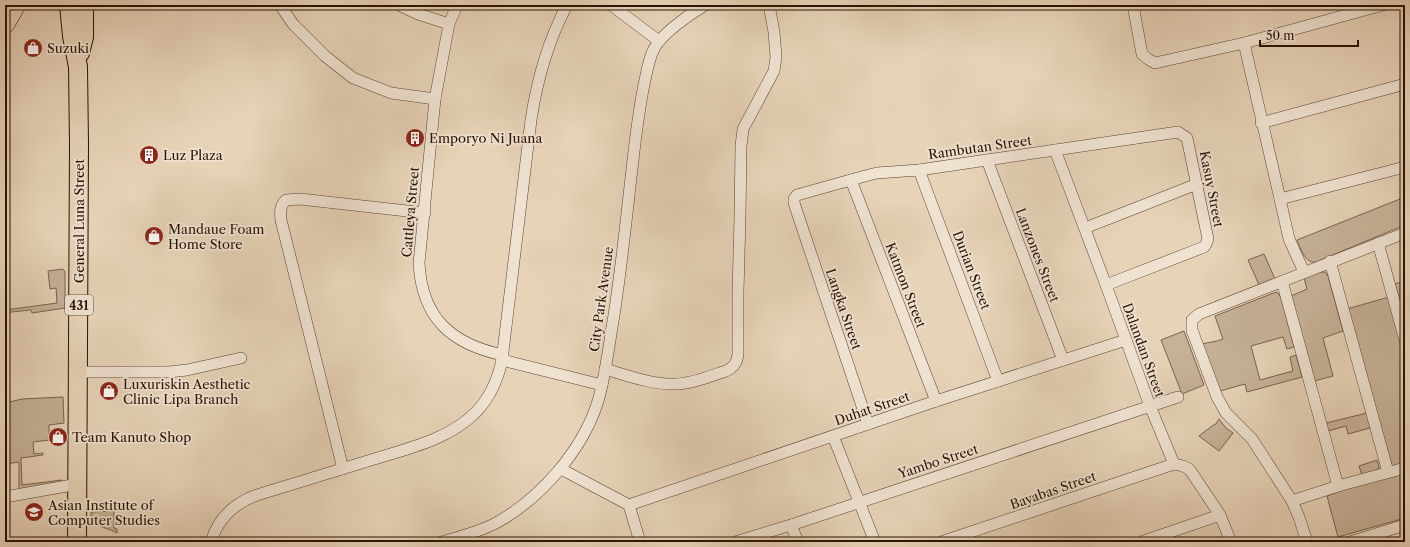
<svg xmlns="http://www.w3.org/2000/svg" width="1410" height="547" font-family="'Libre Caslon Text',serif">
<rect width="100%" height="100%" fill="#e7d3b8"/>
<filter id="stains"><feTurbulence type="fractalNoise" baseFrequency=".005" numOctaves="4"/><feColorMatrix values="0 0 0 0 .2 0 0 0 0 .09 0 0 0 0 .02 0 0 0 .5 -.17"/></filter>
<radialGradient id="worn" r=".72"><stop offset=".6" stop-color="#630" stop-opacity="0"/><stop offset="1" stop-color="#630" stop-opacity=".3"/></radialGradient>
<g fill="#c7b299" stroke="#78624e">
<path d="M1405 197V225L1316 262C1305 264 1301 249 1297 240Z"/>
<path d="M1264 254 1275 279 1259 285 1248 260Z"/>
<path d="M63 269 65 272V308L32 313 31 310 11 312 9 314 5 315V310L57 303 56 288 50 289 48 271Z"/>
<path d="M1320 272H1325L1328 276 1343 331 1323 338 1333 376 1314 381 1291 296 1307 289 1304 278Z"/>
<path d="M1405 281V326L1395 284Z"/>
<path d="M1276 292 1278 293 1281 298 1294 347 1287 349 1283 337 1251 346 1260 380 1293 371 1290 357 1296 355 1302 377 1247 392 1245 384 1220 391 1202 344C1210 342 1215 342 1223 339L1215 316Z"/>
<path d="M1389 297 1405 355V465L1395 467 1392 466 1347 309Z"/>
<path d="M1184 331 1204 385 1182 394 1161 340Z"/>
<path d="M63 397 64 423 49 425V440L33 442 34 454 43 453V455L21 458 22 485 62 480 61 484 19 493V462L5 464V403L22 399Z"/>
<path d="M1367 413 1370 428 1348 434 1346 426 1328 431 1326 423Z"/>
<path d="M1219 419 1226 428 1233 433 1219 451 1199 436 1212 426 1217 423V422Z"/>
<path d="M1377 460 1379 467 1377 471 1362 475 1359 466Z"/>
<path d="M1405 473V518L1338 537 1327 496 1345 489Z"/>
<path d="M114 511V528L117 529V533C107 527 100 530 91 516V512Z"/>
</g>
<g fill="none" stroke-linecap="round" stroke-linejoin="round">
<defs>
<g id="minor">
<path d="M280 5 293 24 325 56 353 78 391 93 435 99"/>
<path d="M399 5 418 14 449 24"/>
<path d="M457 5 449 24 435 99 419 263C422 318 451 344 503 355"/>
<path d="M611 5 659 41"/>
<path d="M1133 5 1142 54 1148 59 1155 63 1244 43 1383 5"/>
<path d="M1244 43 1280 199 1405 167"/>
<path d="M1261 123 1405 84"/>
<path d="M1055 150 1106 285 1150 406 1174 464 1183 466 1189 469 1194 476 1220 515 1231 542"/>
<path d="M987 160 1063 360"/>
<path d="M919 170 998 381"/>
<path d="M851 180 936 401"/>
<path d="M1280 199 1289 239 1304 272"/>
<path d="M1085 228 1197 184"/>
<path d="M1378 243 1405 340"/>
<path d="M1330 261 1388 472"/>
<path d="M1282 281 1338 486"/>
<path d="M502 360 602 385"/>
<path d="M605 369C626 375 653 385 675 384 692 384 710 376 726 371 734 367 737 363 738 354V292L740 217 741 146 743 129 774 71 776 57 774 32 769 5"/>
<path d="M79 372H169L187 370 241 358"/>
<path d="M868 424 794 203V199L797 195 865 176 877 173 919 170 987 160 1178 132 1187 138 1208 239 1206 244 1204 247 1106 285"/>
<path d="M833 436 875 542"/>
<path d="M343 469 281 220C280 211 280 206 286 200L300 199 425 213"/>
<path d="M561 469 629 505 640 542"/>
<path d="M5 497 78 484"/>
<path d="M1292 501 1338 486 1405 468"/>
<path d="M629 505 936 401 1126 340"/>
<path d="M791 525 798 542"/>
<path d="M211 542C218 518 235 503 257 495 295 483 333 472 371 460 406 449 448 440 475 413 489 399 498 379 502 360L531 120C537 80 548 41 567 5"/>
<path d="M441 542C459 537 479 532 496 523 540 499 583 450 598 401 606 374 609 344 614 315 622 264 627 212 633 160 636 134 639 107 645 80 647 70 649 58 654 49 661 34 690 14 705 5"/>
<path d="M735 542 791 525 1178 397"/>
<path d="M941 542 1174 464"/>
<path d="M1141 542 1220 515"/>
<path d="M1307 542 1299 517 1292 501 1252 439 1226 413 1217 397 1192 330V320L1199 314 1405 233"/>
<path d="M1350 542 1405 525"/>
</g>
<g id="primary">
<path d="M69 5 72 36 78 67 79 144 77 542"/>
<path d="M80 53 84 37V5"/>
</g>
<path id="trunk" d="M5 24 16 5"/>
</defs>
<use href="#minor" stroke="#584231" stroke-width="12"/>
<use href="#primary" stroke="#291204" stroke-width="20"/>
<use href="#trunk" stroke="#291204" stroke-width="20"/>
<use href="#minor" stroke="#efe2d1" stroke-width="11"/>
<use href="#primary" stroke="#e7d3b8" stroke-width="18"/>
<use href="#trunk" stroke="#e7d3b8" stroke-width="19"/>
</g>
<defs>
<symbol id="shop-disc" viewBox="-11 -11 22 22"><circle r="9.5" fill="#8f2418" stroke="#efe2d1"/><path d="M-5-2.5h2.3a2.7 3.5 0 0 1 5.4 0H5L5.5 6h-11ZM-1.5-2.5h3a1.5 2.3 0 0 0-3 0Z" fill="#fff"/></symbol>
<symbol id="building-disc" viewBox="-11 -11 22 22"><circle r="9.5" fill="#8f2418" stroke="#efe2d1"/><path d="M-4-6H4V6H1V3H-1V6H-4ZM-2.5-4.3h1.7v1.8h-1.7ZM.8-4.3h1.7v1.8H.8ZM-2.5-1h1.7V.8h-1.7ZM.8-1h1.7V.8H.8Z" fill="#fff"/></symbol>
<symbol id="university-disc" viewBox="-11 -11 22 22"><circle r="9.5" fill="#8f2418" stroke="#efe2d1"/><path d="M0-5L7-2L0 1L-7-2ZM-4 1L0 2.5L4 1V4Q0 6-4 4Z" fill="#fff"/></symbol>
</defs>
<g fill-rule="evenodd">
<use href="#shop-disc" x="22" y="37" width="22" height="22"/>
<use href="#building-disc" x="404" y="127" width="22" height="22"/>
<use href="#building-disc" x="138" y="144" width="22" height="22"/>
<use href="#shop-disc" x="143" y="225" width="22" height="22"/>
<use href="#shop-disc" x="98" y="380" width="22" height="22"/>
<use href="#shop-disc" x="47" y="426" width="22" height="22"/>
<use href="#university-disc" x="23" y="501" width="22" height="22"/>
</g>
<g text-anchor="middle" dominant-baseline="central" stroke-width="3.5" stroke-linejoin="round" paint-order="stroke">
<rect fill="#efe2d1" stroke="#645042" stroke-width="1" x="65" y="295" width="28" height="20" rx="3"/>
<g font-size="12" font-weight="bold" fill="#291204">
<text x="79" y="305">431</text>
</g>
<g font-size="13" fill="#291204" stroke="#efe2d1" text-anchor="start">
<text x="47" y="48">Suzuki</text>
<text x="429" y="138">Emporyo Ni Juana</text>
<text x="163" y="155">Luz Plaza</text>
<text x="168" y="229">Mandaue Foam<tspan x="168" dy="15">Home Store</tspan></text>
<text x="123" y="384">Luxuriskin Aesthetic<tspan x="123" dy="15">Clinic Lipa Branch</tspan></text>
<text x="72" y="437">Team Kanuto Shop</text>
<text x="48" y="505">Asian Institute of<tspan x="48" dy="15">Computer Studies</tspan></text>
</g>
<g font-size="13" fill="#291204" stroke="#efe2d1">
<text transform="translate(980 147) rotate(-8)">Rambutan Street</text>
<text transform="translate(1212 189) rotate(79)">Kasuy Street</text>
<text transform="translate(410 212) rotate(-85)">Cattleya Street</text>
<text transform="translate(79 221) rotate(-90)">General Luna Street</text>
<text transform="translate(1038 255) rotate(69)">Lanzones Street</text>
<text transform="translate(972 270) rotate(69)">Durian Street</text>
<text transform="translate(906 285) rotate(69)">Katmon Street</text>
<text transform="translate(601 299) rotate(-82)">City Park Avenue</text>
<text transform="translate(844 309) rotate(71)">Langka Street</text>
<text transform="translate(1144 350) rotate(70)">Dalandan Street</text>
<text transform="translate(872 408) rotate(-19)">Duhat Street</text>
<text transform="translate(938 461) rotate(-18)">Yambo Street</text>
<text transform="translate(1053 490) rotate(-19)">Bayabas Street</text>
</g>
</g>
<rect width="1410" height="547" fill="none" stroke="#e7d3b8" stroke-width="20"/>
<rect x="6" y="6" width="1398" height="535" fill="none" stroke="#291204" stroke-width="2"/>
<rect x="10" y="10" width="1390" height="527" fill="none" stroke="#291204"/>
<path d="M1260 40v6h98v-6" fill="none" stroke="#291204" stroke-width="2"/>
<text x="1266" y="40" font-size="12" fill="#291204" stroke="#efe2d1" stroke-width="3" paint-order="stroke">50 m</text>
<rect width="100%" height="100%" filter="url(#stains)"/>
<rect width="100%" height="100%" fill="url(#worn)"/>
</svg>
